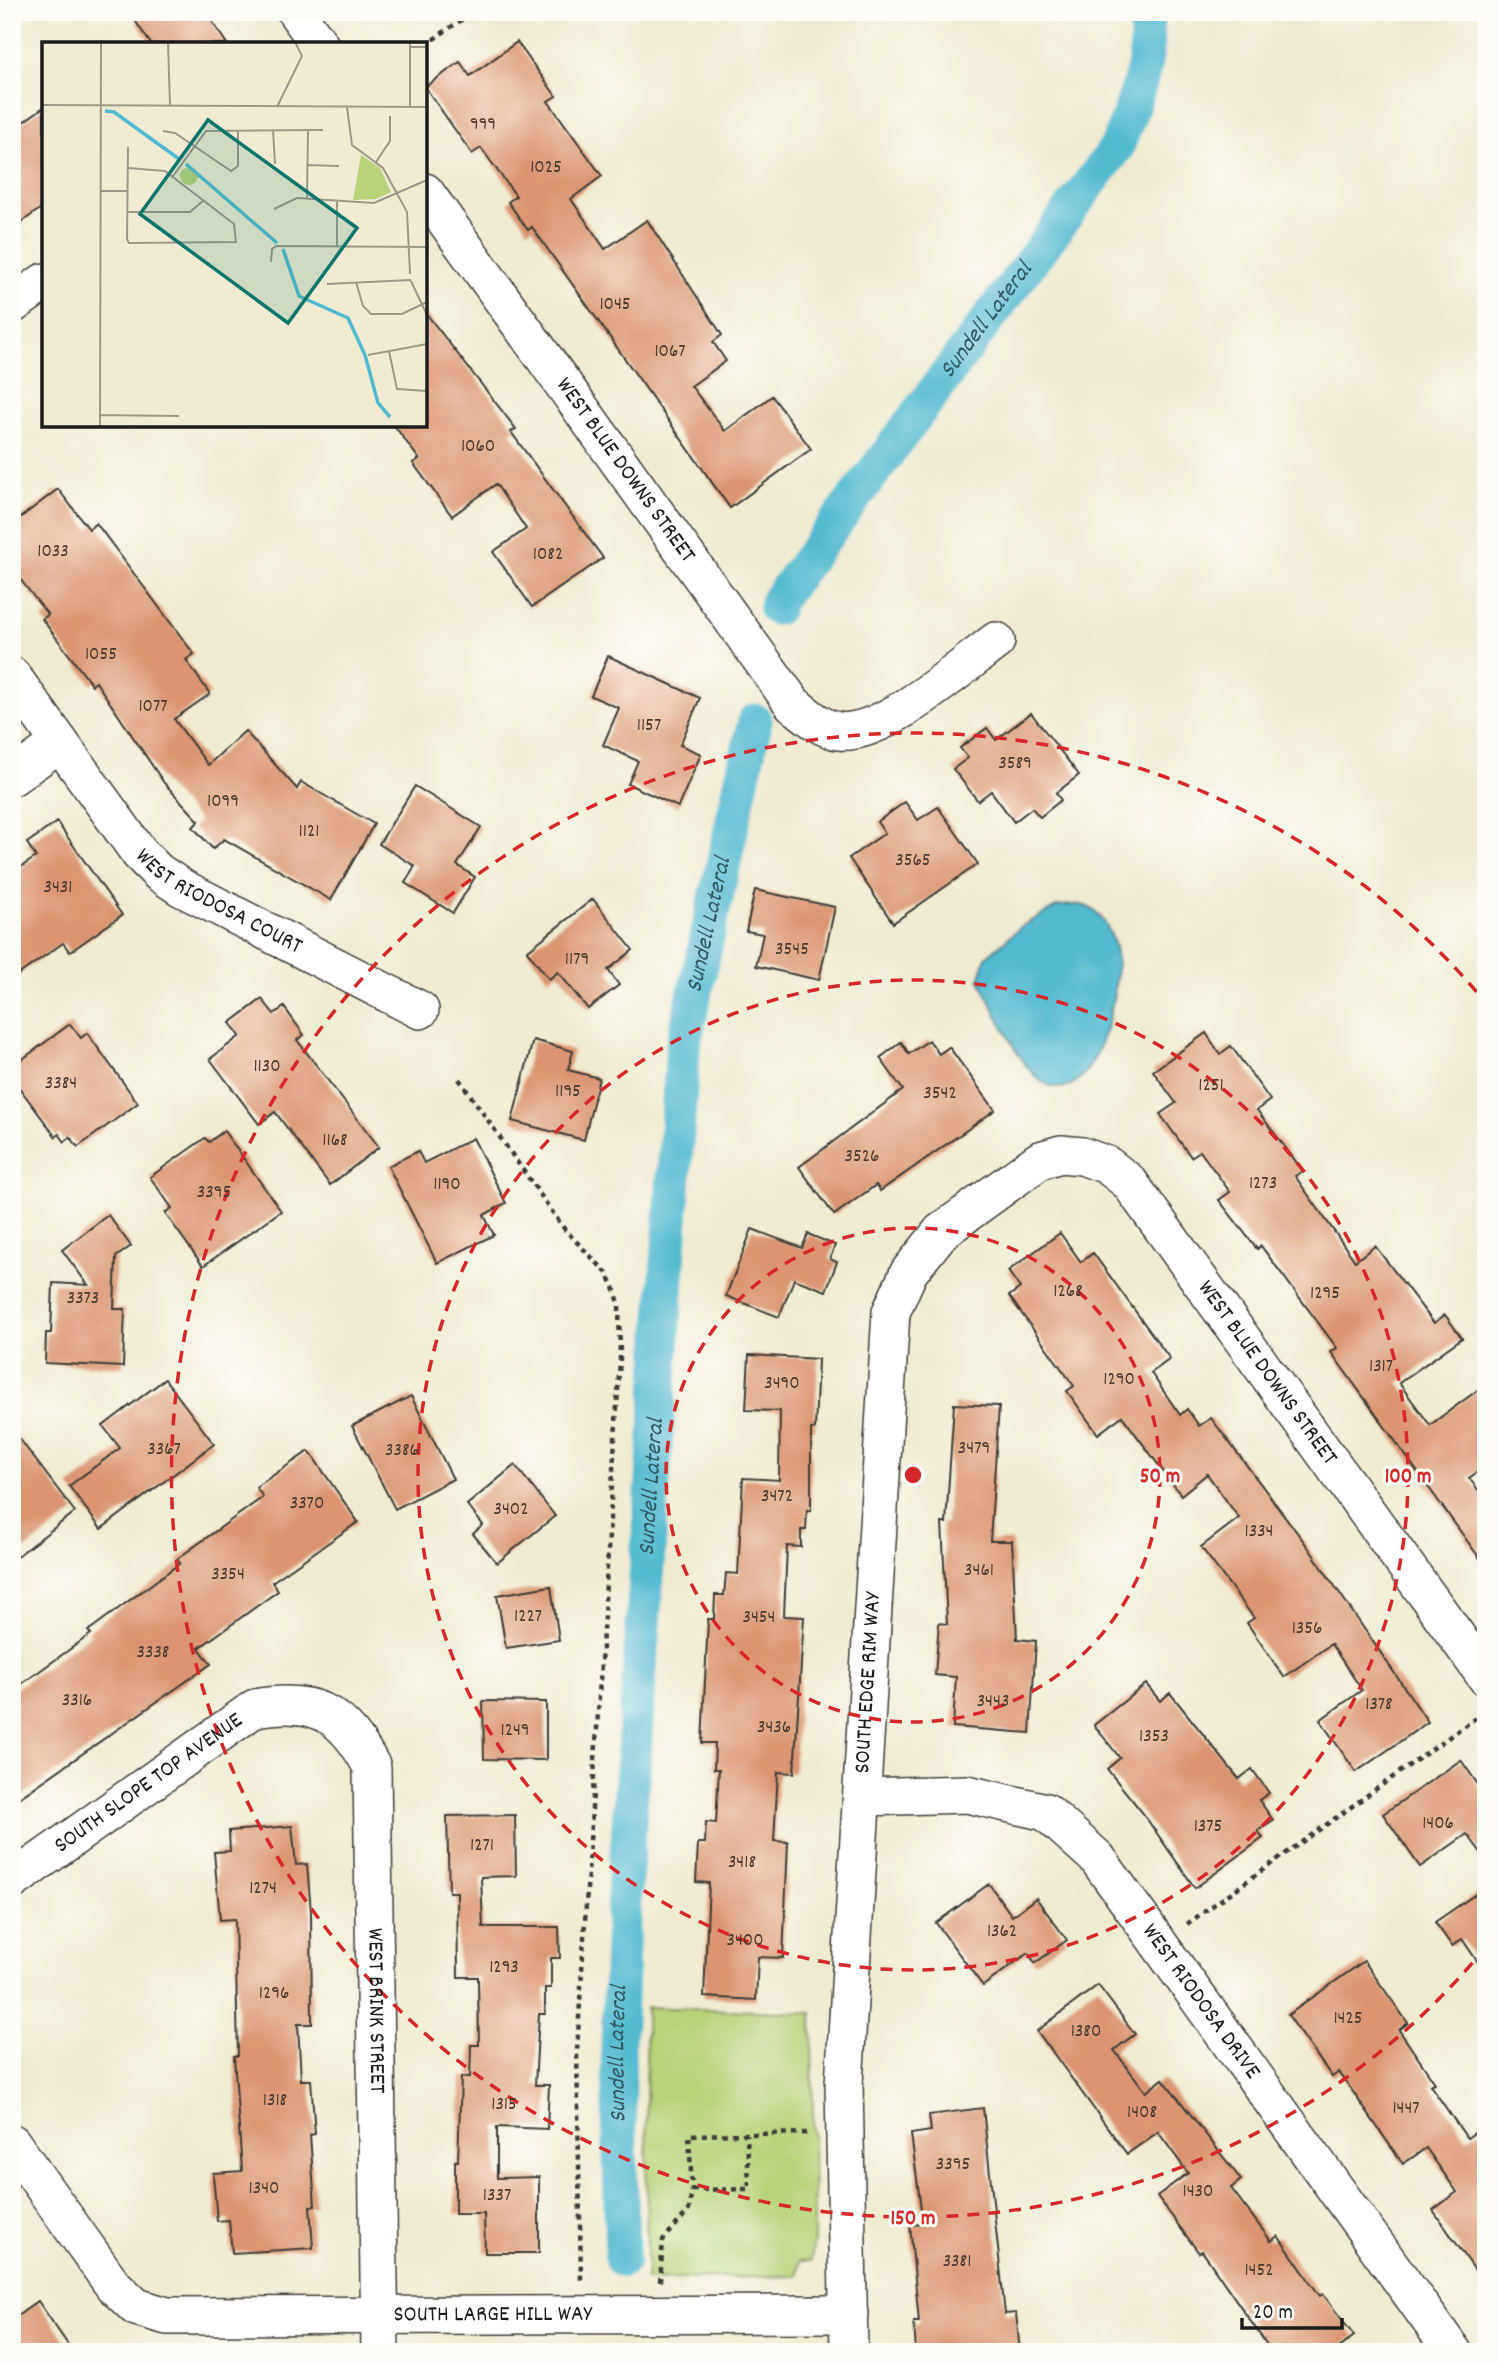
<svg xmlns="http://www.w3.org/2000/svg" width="1498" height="2364" font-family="Dekko,sans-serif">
<rect width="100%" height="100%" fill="#fdfcf7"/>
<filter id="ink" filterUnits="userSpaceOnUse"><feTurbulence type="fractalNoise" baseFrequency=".0143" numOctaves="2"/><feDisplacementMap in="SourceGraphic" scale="14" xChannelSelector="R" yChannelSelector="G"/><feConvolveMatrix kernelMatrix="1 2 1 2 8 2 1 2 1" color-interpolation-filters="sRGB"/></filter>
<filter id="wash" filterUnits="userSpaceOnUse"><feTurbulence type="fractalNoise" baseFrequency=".00686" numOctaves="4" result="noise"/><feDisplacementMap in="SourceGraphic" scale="28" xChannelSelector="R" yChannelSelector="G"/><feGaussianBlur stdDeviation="1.57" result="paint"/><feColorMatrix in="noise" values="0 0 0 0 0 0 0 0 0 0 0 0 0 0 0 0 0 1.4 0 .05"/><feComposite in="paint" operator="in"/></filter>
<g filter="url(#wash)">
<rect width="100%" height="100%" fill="#f0ebd2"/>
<path fill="#b8d378" stroke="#6a784a" stroke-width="2" d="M646 2007 812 2013 814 2240 811 2261H800L797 2276 647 2280Z"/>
<path fill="#52bad0" stroke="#376b76" stroke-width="2" d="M1058 906C1066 906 1078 903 1085 906 1102 910 1114 938 1116 953 1121 985 1097 1113 1044 1083 1019 1068 994 1006 979 979L986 957 1022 926Z"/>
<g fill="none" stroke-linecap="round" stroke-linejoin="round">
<g stroke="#52bad0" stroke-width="35">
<path id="s1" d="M776 608 778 600 1117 147C1132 106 1156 56 1144 12"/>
<path id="s2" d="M622 2260 618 2044 624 1897 683 1046 755 721"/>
</g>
</g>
<g id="blocks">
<g fill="#dc956f">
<path d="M151 12H206L227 44H151L136 22Z"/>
<path d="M517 42 556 96 548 101 602 176 571 199 605 249 647 220 722 335 713 342 726 361 691 386 725 431 772 396 811 449 730 508 532 227 528 230 508 202 516 196 481 148 472 154 425 87 460 62 470 76Z"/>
<path d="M44 107V206L12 229V130Z"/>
<path d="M425 312 516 429 511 432 603 558 532 607 493 552 526 529 496 484 452 516 413 463 419 459 394 425H425Z"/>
<path d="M58 489 89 529 96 523 194 654 186 660 210 694 174 719 208 765 245 731 297 789 301 782 374 824 331 900 224 839 213 849 193 827 199 821 164 783 96 682 92 685 42 619 48 615 12 569V524Z"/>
<path d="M608 656 700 698 680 745 701 754 678 807 628 784 638 761 603 745 619 708 591 696Z"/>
<path d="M1031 713 1079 775 1056 793 1061 800 1040 817 1032 808 1014 822 991 791 978 801 953 769 968 758 960 748 987 728 996 740Z"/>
<path d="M415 786 481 827 457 865 475 877 453 913 405 883 415 866 379 844Z"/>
<path d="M905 802 918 820 938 807 978 864 893 923 849 858 885 833 877 822Z"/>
<path d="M57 822 122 915 70 952 63 943 12 979V873L36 857 27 843Z"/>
<path d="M755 890 835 907 819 980 756 966 763 934 746 931Z"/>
<path d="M593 899 633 950 608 970 619 985 588 1009 558 972 549 979 527 951Z"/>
<path d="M262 999 274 1014 284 1007 304 1035 297 1040 379 1147 330 1185 275 1112 259 1124 210 1059 240 1036 230 1023Z"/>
<path d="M70 1024 81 1038 87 1033 138 1103 78 1147 70 1137 65 1142 59 1134 56 1137 12 1078V1067Z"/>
<path d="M1206 1033 1220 1054 1231 1046 1270 1100 1257 1110 1303 1171 1295 1176 1355 1261 1375 1246 1434 1323 1445 1315 1462 1338 1399 1383 1430 1425 1486 1384V1466L1469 1478 1486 1500V1567L1331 1352 1337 1348 1261 1246 1257 1249 1219 1200 1230 1192 1200 1151 1191 1157 1160 1114 1176 1103 1153 1071Z"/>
<path d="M533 1040 573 1051 568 1070 599 1078 584 1140 512 1121Z"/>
<path d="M929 1040 939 1054 949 1047 995 1110 880 1191 876 1185 834 1215 799 1167 903 1090 880 1058 901 1042 909 1054Z"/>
<path d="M224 1131 281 1211 203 1266 165 1213 172 1208 150 1177 205 1138 209 1142Z"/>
<path d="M473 1138 506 1203 484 1215 494 1235 437 1263 388 1166 418 1151 424 1163Z"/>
<path d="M108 1215 131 1246 116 1257 114 1309H125L123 1367 45 1363 46 1333H51L53 1283 88 1285 62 1250Z"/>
<path d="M752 1229 802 1248 808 1234 835 1245 830 1259 837 1262 826 1291 794 1279 779 1317 726 1296Z"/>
<path d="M1060 1233 1081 1262 1093 1253 1170 1359 1151 1373 1180 1415 1187 1409 1199 1426 1211 1418 1308 1547 1428 1722 1356 1772 1320 1720 1362 1690 1331 1644 1284 1677 1247 1623 1254 1618 1201 1547 1239 1518 1207 1474 1181 1495 1122 1416 1098 1434 1067 1391 1074 1386 1009 1296 1020 1288 1008 1271Z"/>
<path d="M749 1355 818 1359 815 1429H811V1511L807 1510 806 1530H801V1547L787 1546 784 1616 804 1617 794 1773 778 1772 774 1841 788 1842 783 1958 758 1957 756 2000 704 1997 709 1883 696 1882 698 1843H705L706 1822 716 1823 719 1769H714L715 1743H702L708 1619H714L715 1595H724L726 1573 738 1574 743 1478 779 1480 780 1411 746 1410Z"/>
<path d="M165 1379 214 1444 101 1529 69 1486 120 1448 103 1426Z"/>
<path d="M411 1396 453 1479 395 1509 352 1426Z"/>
<path d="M954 1404 999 1406 990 1541H1012L1017 1639 1036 1641 1030 1733 953 1727 956 1677 935 1675 939 1623 947 1624 942 1523H946Z"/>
<path d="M12 1429 75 1512 12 1560Z"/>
<path d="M309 1451 358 1522 272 1582 278 1591 199 1648 211 1664 12 1803V1691L91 1634 88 1631 180 1563 177 1559 263 1497 256 1487Z"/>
<path d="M515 1465 555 1516 497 1563 473 1534 483 1525 467 1505Z"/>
<path d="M551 1586 559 1640 506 1648 497 1595Z"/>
<path d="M1146 1684 1160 1701 1170 1693 1239 1779 1252 1769 1269 1793 1259 1800 1273 1820 1258 1831 1263 1838 1195 1888 1142 1812 1107 1769 1120 1758 1094 1725Z"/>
<path d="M483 1701 546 1702V1760L484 1759Z"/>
<path d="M1461 1760 1486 1796V1859L1467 1834 1420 1867 1383 1814Z"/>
<path d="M515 1815 516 1876 481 1877 483 1927H559L560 1958H551V1988H545V2014H539L535 2085H549L547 2129 497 2127V2178L539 2177V2253H485L484 2214H455V2161H458L461 2077H470L471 2045H479L478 1977H458L457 1892H449L447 1816Z"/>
<path d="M292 1826 296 1865 307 1864 311 1912 312 2024H298L301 2080H311L315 2134 310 2135 315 2206H310L313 2248 232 2253 229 2220 217 2221 213 2173 242 2171 234 2056H238L235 1919 220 1920 214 1852 230 1851 229 1831Z"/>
<path d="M989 1884 1012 1916 1036 1898 1067 1940 1035 1963 1028 1953 983 1986 936 1923Z"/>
<path d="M1486 1887V1974L1462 1939 1452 1946 1435 1922Z"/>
<path d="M1364 1961 1408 2023 1399 2030 1435 2083 1430 2085 1467 2138 1486 2125V2286L1433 2210 1457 2192 1426 2148 1403 2164 1339 2072 1332 2077 1288 2015Z"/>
<path d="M1098 1985 1135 2034 1114 2050 1146 2092 1163 2079 1241 2180 1231 2188 1271 2241 1278 2236 1320 2296 1323 2294 1354 2336 1333 2352H1272L1202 2251 1199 2253 1157 2196 1188 2173 1158 2132 1127 2154 1037 2031Z"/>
<path d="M983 2108 1005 2314 1016 2313 1020 2352H916L914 2322H919L910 2225 923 2224 911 2134 931 2131 929 2115Z"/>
<path d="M38 2301 73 2352H12V2320Z"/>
</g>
</g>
</g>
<g filter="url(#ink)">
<use href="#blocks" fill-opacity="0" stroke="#3c3b37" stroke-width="2"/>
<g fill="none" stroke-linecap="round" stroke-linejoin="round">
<defs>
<g id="minor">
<path d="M296 12 319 44"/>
<path id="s3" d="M425 192 793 704C806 714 821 729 839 731 882 737 961 667 996 641"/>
<path d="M12 305 44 282"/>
<path id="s4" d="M12 676 140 854 158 872 182 888 420 1010"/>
<path d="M12 777 60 743"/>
<path id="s5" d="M862 1797 967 1794 1046 1812 1097 1858 1453 2352"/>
<path id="s6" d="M12 1881 255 1708C316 1697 344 1714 372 1767L380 2352"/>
<path id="s7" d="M12 2143 113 2285 136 2307 167 2316 849 2314"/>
<path id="s8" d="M849 2352 844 2084 891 1312 909 1272 941 1232 1040 1160 1061 1154 1082 1156 1107 1165 1129 1182 1486 1677"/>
</g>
</defs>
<use href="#minor" stroke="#3c3b37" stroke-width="40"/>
<g stroke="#3c3b37" stroke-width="4.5" stroke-dasharray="5 5" stroke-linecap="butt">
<path d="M425 45 473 12"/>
<path d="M459 1079 565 1230 607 1273 614 1287 619 1303 620 1358 577 2050 581 2280"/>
<path d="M1187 1924 1477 1717"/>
<path d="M692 2190 749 2189 747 2134"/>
<path d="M660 2282 663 2240 689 2210 692 2190 689 2135 810 2133"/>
</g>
<use href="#minor" stroke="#fff" stroke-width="37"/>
</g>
</g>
<g fill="none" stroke="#d62828" stroke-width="3.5" stroke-dasharray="12 9">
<circle cx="913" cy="1475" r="247"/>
<circle cx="913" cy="1475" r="495"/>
<path d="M1486 1947A742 742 0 1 1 1486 1003"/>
</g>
<g text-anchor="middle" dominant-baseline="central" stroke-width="6" stroke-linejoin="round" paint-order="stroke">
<g font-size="19" fill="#4c3a31">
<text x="483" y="125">999</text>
<text x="546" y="168">1025</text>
<text x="615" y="305">1045</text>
<text x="670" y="352">1067</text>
<text x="478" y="447">1060</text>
<text x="53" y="552">1033</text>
<text x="548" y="555">1082</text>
<text x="101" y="655">1055</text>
<text x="153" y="707">1077</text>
<text x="649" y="726">1157</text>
<text x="1015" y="764">3589</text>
<text x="223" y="802">1099</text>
<text x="309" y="832">1121</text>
<text x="913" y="861">3565</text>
<text x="58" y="888">3431</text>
<text x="792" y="950">3545</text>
<text x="577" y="960">1179</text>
<text x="267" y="1067">1130</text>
<text x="61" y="1084">3384</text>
<text x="1211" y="1086">1251</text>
<text x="568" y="1092">1195</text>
<text x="940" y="1094">3542</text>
<text x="335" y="1141">1168</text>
<text x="862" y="1157">3526</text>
<text x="1263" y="1184">1273</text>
<text x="447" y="1185">1190</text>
<text x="214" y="1193">3395</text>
<text x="1068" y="1292">1268</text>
<text x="1325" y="1294">1295</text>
<text x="83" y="1299">3373</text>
<text x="1381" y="1367">1317</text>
<text x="1119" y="1380">1290</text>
<text x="782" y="1384">3490</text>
<text x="974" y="1449">3479</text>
<text x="164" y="1450">3367</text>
<text x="402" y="1451">3386</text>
<text x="777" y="1497">3472</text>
<text x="307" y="1504">3370</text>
<text x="511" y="1510">3402</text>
<text x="1259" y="1532">1334</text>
<text x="979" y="1571">3461</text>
<text x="228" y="1575">3354</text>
<text x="528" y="1617">1227</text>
<text x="759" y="1618">3454</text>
<text x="1307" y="1629">1356</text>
<text x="153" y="1653">3338</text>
<text x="77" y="1701">3316</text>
<text x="993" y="1702">3443</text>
<text x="1379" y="1705">1378</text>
<text x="774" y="1728">3436</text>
<text x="515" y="1731">1249</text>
<text x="1154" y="1737">1353</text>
<text x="1438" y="1824">1406</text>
<text x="1208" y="1827">1375</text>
<text x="482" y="1846">1271</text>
<text x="742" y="1863">3418</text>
<text x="263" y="1889">1274</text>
<text x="1002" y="1932">1362</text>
<text x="745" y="1941">3400</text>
<text x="504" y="1968">1293</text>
<text x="274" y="1994">1296</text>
<text x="1348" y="2019">1425</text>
<text x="1086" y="2032">1380</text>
<text x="275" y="2101">1318</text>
<text x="504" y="2105">1315</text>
<text x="1406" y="2109">1447</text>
<text x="1142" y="2113">1408</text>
<text x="953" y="2165">3395</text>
<text x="264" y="2189">1340</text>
<text x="1198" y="2192">1430</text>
<text x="497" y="2196">1337</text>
<text x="957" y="2262">3381</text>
<text x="1259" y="2271">1452</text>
</g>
<g font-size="23" fill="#1c1c1c" stroke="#fdfcf7">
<text stroke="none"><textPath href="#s3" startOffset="343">WEST BLUE DOWNS STREET</textPath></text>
<text stroke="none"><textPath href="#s4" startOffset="312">WEST RIODOSA COURT</textPath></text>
<text stroke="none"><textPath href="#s8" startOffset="1592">WEST BLUE DOWNS STREET</textPath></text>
<text stroke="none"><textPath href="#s8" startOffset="670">SOUTH EDGE RIM WAY</textPath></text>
<text stroke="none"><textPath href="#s6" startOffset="168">SOUTH SLOPE TOP AVENUE</textPath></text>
<text stroke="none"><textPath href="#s5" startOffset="432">WEST RIODOSA DRIVE</textPath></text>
<text stroke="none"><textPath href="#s6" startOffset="686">WEST BRINK STREET</textPath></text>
<text stroke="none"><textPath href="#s7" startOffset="564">SOUTH LARGE HILL WAY</textPath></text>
</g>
<g font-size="24" font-style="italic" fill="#325b64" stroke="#fdfcf7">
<text stroke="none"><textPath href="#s1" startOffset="357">Sundell Lateral</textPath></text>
<text stroke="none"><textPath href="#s2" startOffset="1340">Sundell Lateral</textPath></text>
<text stroke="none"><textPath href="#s2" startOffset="774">Sundell Lateral</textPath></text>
<text stroke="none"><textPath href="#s2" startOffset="206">Sundell Lateral</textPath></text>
</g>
</g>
<g transform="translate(42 42)">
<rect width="385" height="385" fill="#f0ebd2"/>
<path d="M319 113 338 126 349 150 334 157 311 158ZM138 134a9 9 0 1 1 18 0a9 9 0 1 1-18 0Z" fill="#b8d378"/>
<path fill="none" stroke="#52bad0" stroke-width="3.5" d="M63 69 72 70 137 117M144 122 235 201M241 207 257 254 306 276 323 313 336 361 348 375"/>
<path fill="none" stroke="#9b9889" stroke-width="2" d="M126 0 128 64M368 5H383H372M0 63 385 65M235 65 260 14 253 0M305 65 310 103 341 126 365 170 368 232M368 65V0M231 88 233 122M121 89 133 91 189 129 196 124V89M334 120 348 99V74M266 123 297 124M86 126 123 129 192 182 194 200 87 201 85 197 86 105M131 134 164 89 281 88M58 149H86M265 156 266 88M232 167 255 156 332 161 385 138M86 170H148L162 158M295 204V158M229 220 230 207 234 204 385 205M369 239 385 273M314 240 321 264 329 272H360L385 260M285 242 369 238M347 309 355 347 385 349M326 313 385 302M58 373 137 374M58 385 59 0"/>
<path fill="#0f766e" fill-opacity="0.15" stroke="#0f766e" stroke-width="3.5" d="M166 78 315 186 246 281 98 172Z"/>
<rect width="385" height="385" fill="none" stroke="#1c1c1c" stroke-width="3.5"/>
</g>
<circle cx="913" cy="1475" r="10" fill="#d62828" stroke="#fdfcf7" stroke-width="3.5"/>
<g font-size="21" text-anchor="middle" font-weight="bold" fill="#d62828" stroke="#fdfcf7" stroke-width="6" stroke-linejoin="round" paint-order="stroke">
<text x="1160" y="1482">50 m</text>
<text x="1408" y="1482">100 m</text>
<text x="913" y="2224">150 m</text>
</g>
<rect width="1498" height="2364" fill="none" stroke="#fdfcf7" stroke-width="42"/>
<path d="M1242 2318v10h100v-10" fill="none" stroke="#1c1c1c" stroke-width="3.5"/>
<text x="1253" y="2318" font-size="21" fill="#1c1c1c" stroke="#fdfcf7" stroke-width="5" paint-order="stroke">20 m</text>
</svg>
